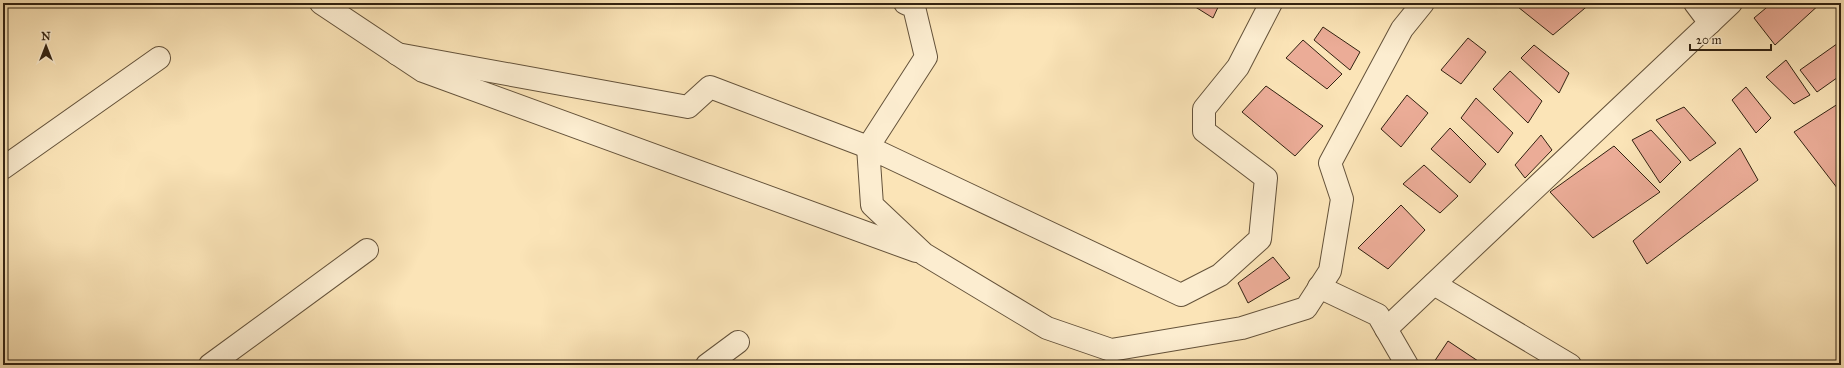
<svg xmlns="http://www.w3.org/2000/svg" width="1844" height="368" font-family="'IM FELL Great Primer',serif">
<rect width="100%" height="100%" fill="#fbe4b7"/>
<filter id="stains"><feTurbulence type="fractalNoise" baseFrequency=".005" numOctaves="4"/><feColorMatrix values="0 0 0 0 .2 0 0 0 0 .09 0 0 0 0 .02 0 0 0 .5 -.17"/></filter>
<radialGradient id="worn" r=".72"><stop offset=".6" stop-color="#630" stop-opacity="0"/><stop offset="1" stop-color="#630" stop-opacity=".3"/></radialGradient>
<g fill="#ebac97" stroke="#322211">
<path d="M1189 3H1220L1213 18Z"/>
<path d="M1513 3H1591L1553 35Z"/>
<path d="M1772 3H1821L1775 45 1754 18Z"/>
<path d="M1323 27 1360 52 1350 70 1314 40Z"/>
<path d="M1468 38 1486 52 1461 84 1441 70Z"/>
<path d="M1303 40 1342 74 1327 89 1286 58Z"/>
<path d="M1841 41V75L1817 92 1800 70Z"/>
<path d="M1534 45 1569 73 1559 93 1521 58Z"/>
<path d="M1786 60 1810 95 1794 104 1766 77Z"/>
<path d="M1510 71 1542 101 1528 123 1493 89Z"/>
<path d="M1266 86 1323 126 1295 156 1242 112Z"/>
<path d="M1746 87 1771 118 1756 133 1732 100Z"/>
<path d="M1407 95 1428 113 1401 147 1381 129Z"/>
<path d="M1476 98 1513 133 1498 153 1461 118Z"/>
<path d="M1841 102V193L1794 132Z"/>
<path d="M1684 107 1716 143 1690 161 1656 120Z"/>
<path d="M1450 128 1486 164 1470 183 1431 149Z"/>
<path d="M1651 130 1681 162 1660 183 1632 140Z"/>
<path d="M1541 135 1552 150 1525 178 1515 165Z"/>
<path d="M1614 146 1660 192 1593 238 1550 192Z"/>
<path d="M1740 148 1758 180 1647 264 1633 241Z"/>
<path d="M1424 165 1458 196 1440 213 1403 184Z"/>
<path d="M1401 205 1425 230 1388 269 1358 248Z"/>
<path d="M1273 257 1290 278 1248 303 1238 283Z"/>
<path d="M1448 341 1484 365H1432Z"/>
</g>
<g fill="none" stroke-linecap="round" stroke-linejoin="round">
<defs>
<g id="minor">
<path d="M321 3 423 71 916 251"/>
<path d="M1271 3 1238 67 1204 109V131L1266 178 1260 239 1220 275 1181 295 868 147 872 205 924 254 1047 328 1111 350 1242 328 1306 308 1330 271 1342 199 1330 163 1402 29 1423 3"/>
<path d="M1695 3 1710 23"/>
<path d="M397 54 688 107 710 87 868 147 926 57 914 7 905 3"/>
<path d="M3 168 159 58"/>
<path d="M1434 284 1570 365"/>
<path d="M1319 287 1378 315 1407 365"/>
<path d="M1386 329 1731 3"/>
<path d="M210 365 367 250"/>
<path d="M707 365 738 342"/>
</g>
</defs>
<use href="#minor" stroke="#64523a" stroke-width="24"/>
<use href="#minor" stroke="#fcedd0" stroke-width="22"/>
</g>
<rect width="1844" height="368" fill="none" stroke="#fbe4b7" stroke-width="16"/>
<rect x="4" y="4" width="1836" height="360" fill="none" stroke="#322211" stroke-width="2"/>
<rect x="8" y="8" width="1828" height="352" fill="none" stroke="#322211"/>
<g transform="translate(46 46)" stroke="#fcedd0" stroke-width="3" paint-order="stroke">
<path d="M0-3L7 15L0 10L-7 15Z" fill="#322211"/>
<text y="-6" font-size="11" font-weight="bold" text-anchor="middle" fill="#322211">N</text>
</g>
<path d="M1690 44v6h81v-6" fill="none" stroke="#322211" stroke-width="2"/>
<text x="1696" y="44" font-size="12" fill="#322211" stroke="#fcedd0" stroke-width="3" paint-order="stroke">20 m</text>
<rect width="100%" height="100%" filter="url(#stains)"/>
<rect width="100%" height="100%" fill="url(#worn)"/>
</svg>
